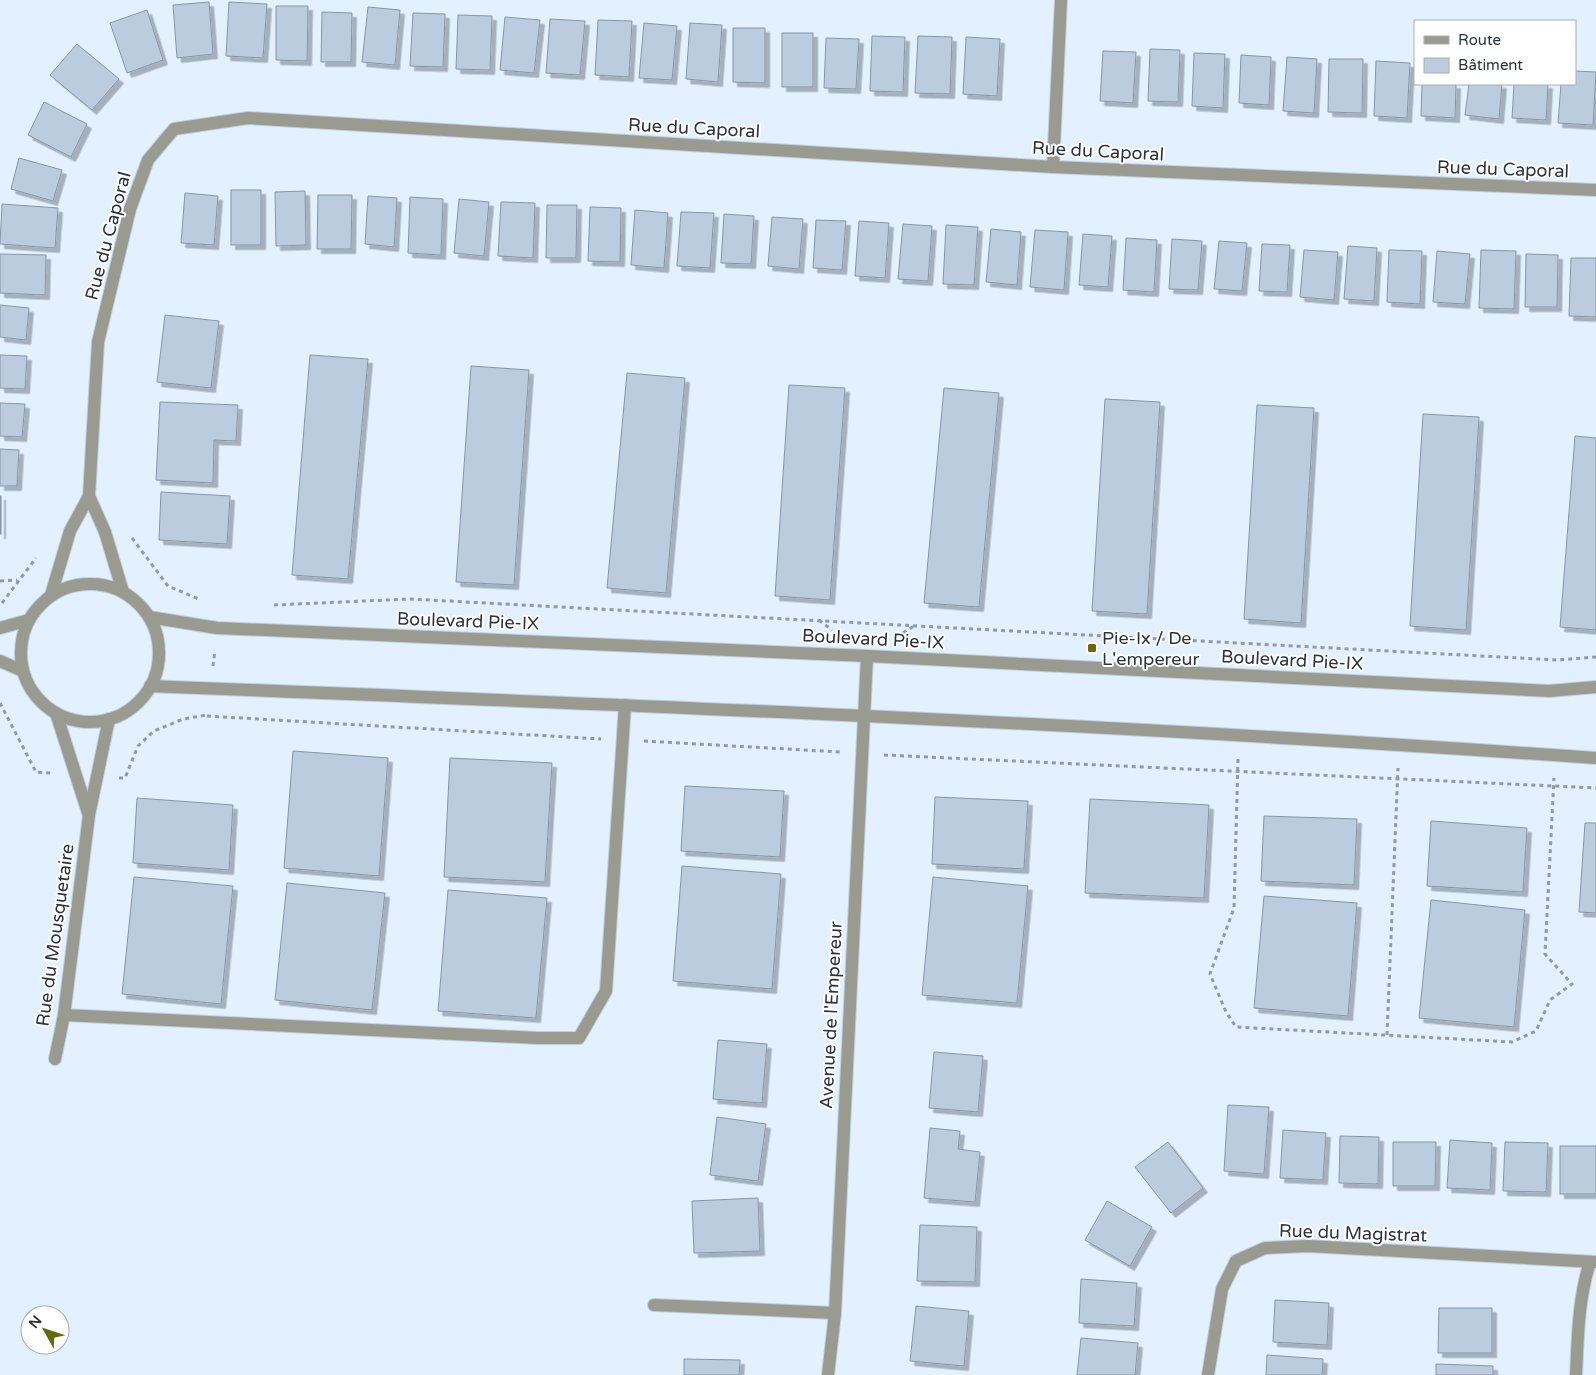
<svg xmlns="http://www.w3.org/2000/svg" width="1596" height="1375" font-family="'Varela Round',sans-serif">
<defs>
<filter id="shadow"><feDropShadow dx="4.5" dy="4.5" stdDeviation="0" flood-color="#0004"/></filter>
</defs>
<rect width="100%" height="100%" fill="#e2f0ff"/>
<g fill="#bbccde" stroke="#8696a8" filter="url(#shadow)">
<path d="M209 2 213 54 177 58 173 5Z"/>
<path d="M229 2 267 4 263 58 226 56Z"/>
<path d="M276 6H308L307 61 276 60Z"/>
<path d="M368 7 400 10 395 65 362 62Z"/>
<path d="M147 10 163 60 127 73 110 23Z"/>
<path d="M322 12 352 13 351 62H321Z"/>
<path d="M413 13 445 14 443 67 410 66Z"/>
<path d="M458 15 492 16 490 70 456 69Z"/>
<path d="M505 17 540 20 534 73 500 70Z"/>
<path d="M550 19 585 21 580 75 546 73Z"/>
<path d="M598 20 632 21 629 77 595 75Z"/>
<path d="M644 23 677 26 672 80 639 78Z"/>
<path d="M690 23 722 25 718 82 686 79Z"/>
<path d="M733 28H765V83L733 82Z"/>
<rect x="782" y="33" width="31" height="54"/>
<path d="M872 36 905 37 903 92 870 91Z"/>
<path d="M918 36 952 37 950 94 915 93Z"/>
<path d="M966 37 1000 39 997 96 963 94Z"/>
<path d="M826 38 859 39 856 89 824 88Z"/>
<path d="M77 44 119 79 92 110 50 75Z"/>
<path d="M1150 49 1180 50 1178 102 1148 101Z"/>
<path d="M1103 51 1136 52 1133 103 1100 101Z"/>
<path d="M1194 53 1225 54 1223 108 1192 106Z"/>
<path d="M1241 55 1271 57 1269 105 1239 103Z"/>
<path d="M1287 57 1317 59 1314 113 1283 111Z"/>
<path d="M1329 59H1363L1362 113 1328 112Z"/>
<path d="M1376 61 1410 63 1407 118 1374 116Z"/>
<path d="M1575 71 1596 72 1593 125 1558 123 1561 84H1575Z"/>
<path d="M1422 84H1456L1455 118 1421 116Z"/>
<path d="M1469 84H1502L1499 119 1465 115Z"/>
<path d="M1514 84H1548L1546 120 1512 118Z"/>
<path d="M44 102 87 124 71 157 28 135Z"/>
<path d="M19 158 62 170 53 201 11 189Z"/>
<rect x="231" y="190" width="30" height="55"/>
<path d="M305 191 306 245 276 246 275 192Z"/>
<path d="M185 193 218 196 214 245 181 243Z"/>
<path d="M318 195H352L351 249H317Z"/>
<path d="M368 196 397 198 394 247 365 244Z"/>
<path d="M410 197 443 199 441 255 408 253Z"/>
<path d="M459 199 489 202 484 256 454 253Z"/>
<path d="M501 202 535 203 533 258 498 256Z"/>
<path d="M2 204 58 208 55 248 0 244Z"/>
<path d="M547 205H577L576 258H546Z"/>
<path d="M590 207 621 208 620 262 588 261Z"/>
<path d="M635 210 668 213 664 268 631 265Z"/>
<path d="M681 212 714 213 710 268 677 266Z"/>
<path d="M724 214 754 216 751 264 721 263Z"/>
<path d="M772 217 803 219 799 269 768 266Z"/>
<path d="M816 220 846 221 842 270 813 268Z"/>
<path d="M859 221 889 223 885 278 855 276Z"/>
<path d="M903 224 932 226 928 281 898 279Z"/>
<path d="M946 225 978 227 974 285 943 284Z"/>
<path d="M991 229 1021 232 1017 285 986 282Z"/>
<path d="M1035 230 1068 232 1064 290 1030 287Z"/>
<path d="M1083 234 1112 236 1108 287 1079 285Z"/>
<path d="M1126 238 1157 240 1154 292 1123 290Z"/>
<path d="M1172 239 1202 241 1198 290 1169 289Z"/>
<path d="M1219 241 1247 243 1242 291 1214 289Z"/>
<path d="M1262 244 1290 245 1287 292 1259 291Z"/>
<path d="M1348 246 1377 248 1374 301 1344 299Z"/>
<path d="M1304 250 1338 252 1334 300 1300 297Z"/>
<path d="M1389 250 1422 251 1420 304 1387 302Z"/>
<path d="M1481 250 1516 251 1514 309 1479 308Z"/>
<path d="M1437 251 1470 254 1465 304 1433 302Z"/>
<path d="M0 254 46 255 45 295 0 293Z"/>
<path d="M1526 254 1558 255 1557 307H1525Z"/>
<path d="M1571 258H1596V317L1569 316Z"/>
<path d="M0 305 29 308 26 340 0 337Z"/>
<path d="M165 315 219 321 211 388 157 382Z"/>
<path d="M0 355 27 356 25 389 0 388Z"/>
<path d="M310 355 368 359 348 579 292 575Z"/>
<path d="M471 366 529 370 514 585 456 582Z"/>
<path d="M627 373 685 378 666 593 607 588Z"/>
<path d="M789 385 845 388 830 600 775 596Z"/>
<path d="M944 388 999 393 979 607 924 603Z"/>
<path d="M1105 399 1160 402 1147 614 1092 611Z"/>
<path d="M160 402 238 405 236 441 214 440 213 483 156 480Z"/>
<path d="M0 403 25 404 22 437 0 436Z"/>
<path d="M1257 405 1314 408 1301 623 1244 619Z"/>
<path d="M1423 414 1479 417 1466 630 1410 626Z"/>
<path d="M1575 436 1596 438V630L1560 627Z"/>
<path d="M0 449 19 450 17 486H0Z"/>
<path d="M161 492 230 496 227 544 159 540Z"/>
<rect x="0" y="496" width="1" height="38"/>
<path d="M293 751 388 758 379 876 284 868Z"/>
<path d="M450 758 552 763 545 882 444 877Z"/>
<path d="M685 786 784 791 780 857 681 851Z"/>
<path d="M935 797 1028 801 1024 869 932 864Z"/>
<path d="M137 798 233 805 229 870 133 863Z"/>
<path d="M1090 799 1209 805 1204 898 1085 893Z"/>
<path d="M1264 816 1357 819 1354 885 1261 881Z"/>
<path d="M1431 821 1527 828 1523 892 1427 886Z"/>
<path d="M1585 823H1596V913L1579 912Z"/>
<path d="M682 866 781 874 772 989 673 981Z"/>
<path d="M134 877 233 886 221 1004 122 994Z"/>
<path d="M933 877 1028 886 1017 1003 922 995Z"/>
<path d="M287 883 385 893 372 1010 275 1000Z"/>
<path d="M448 890 547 898 536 1018 438 1011Z"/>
<path d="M1264 896 1357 903 1348 1016 1254 1008Z"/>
<path d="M1431 900 1525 910 1514 1027 1419 1018Z"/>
<path d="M718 1040 767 1044 762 1103 713 1099Z"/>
<path d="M934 1052 983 1056 978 1112 929 1108Z"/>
<path d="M1228 1105 1269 1107 1264 1174 1224 1171Z"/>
<path d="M717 1117 766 1124 758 1181 710 1175Z"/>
<path d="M930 1128 960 1131 958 1149 980 1152 975 1202 924 1198Z"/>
<path d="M1283 1130 1326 1133 1323 1180 1280 1178Z"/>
<path d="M1340 1136 1379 1137 1378 1184 1339 1183Z"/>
<path d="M1450 1140 1492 1143 1490 1190 1447 1188Z"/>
<path d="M1168 1142 1203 1188 1171 1213 1135 1167Z"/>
<path d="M1393 1142H1436L1435 1186H1393Z"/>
<path d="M1505 1142 1548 1143 1546 1192 1503 1191Z"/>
<rect x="1560" y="1146" width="36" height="48"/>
<path d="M758 1198 760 1251 694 1253 692 1201Z"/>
<path d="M1107 1201 1152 1227 1130 1266 1085 1240Z"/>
<path d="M920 1225 977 1227 975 1282 917 1281Z"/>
<path d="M1081 1279 1137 1283 1134 1326 1079 1323Z"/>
<path d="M1275 1300 1329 1303 1327 1345 1273 1342Z"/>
<path d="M916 1306 969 1311 964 1366 910 1361Z"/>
<path d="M1439 1308H1492V1353H1438Z"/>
<path d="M1081 1338 1138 1343 1135 1375H1077Z"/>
<path d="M1267 1355 1323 1359 1322 1375H1266Z"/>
<path d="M684 1359 740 1360 739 1375H684Z"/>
<path d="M1436 1364 1493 1366V1375H1436Z"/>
</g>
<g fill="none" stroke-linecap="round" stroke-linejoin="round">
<defs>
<g id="minor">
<path d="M1053 167 1061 0"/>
<path d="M89 496 105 532 123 592"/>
<circle cx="90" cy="653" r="69"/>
<path d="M51 595 70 531 89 496 98 342 130 209 148 160 174 129 248 118 1053 167 1596 190"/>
<path d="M149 617 217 628 867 656 1549 691 1596 687"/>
<path d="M0 628 29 620"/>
<path d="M0 661 23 671"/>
<path d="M150 686C632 705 1115 724 1596 758"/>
<path d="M56 713 88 813"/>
<path d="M64 1015 537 1038H579L606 991 625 705"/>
<path d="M55 1059 64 1015 89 815 109 719"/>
<path d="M654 1305 835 1313"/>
<path d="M828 1375 835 1313 867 656"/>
<path d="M1208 1375 1222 1289 1236 1261 1265 1248 1308 1246 1596 1262"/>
<path d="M1576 1375C1578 1336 1578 1300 1590 1262"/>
</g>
</defs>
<use href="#minor" stroke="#c1cedc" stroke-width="14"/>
<g stroke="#919ba7" stroke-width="3" stroke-dasharray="4 4" stroke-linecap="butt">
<path d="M132 538 168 586 201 600"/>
<path d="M0 581 17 580"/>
<path d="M2 603 36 558"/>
<path d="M274 605 410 599 1557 660 1596 657"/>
<path d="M819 620 832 630"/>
<path d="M903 633 914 626"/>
<path d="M213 666 215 650"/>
<path d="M0 703 36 772 51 773"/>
<path d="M207 716 601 739"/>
<path d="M644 741 840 752"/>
<path d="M884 755 1596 788"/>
<path d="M1238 759 1234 908 1210 974 1226 1012 1236 1027 1512 1042 1536 1031 1550 1000 1572 984 1545 954 1554 778"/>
<path d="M119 778H125L138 746 154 731 183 719 207 715"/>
<path d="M1387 1035 1398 768"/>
</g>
<use href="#minor" stroke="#999a90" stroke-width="12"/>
</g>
<rect fill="#666a0a" stroke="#fff" stroke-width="2" x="1087" y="643" width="10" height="10" rx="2.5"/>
<g text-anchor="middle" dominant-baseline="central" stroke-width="4" stroke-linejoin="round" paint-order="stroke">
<g font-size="18" fill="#2d333b" stroke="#fff">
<text transform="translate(694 128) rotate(3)">Rue du Caporal</text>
<text transform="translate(1098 151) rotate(3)">Rue du Caporal</text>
<text transform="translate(1503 169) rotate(2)">Rue du Caporal</text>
<text transform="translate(108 236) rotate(-75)">Rue du Caporal</text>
<text transform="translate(468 621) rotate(2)">Boulevard Pie-IX</text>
<text transform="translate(873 639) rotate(3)">Boulevard Pie-IX</text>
<text transform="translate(1292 660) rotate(3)">Boulevard Pie-IX</text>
<text transform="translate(55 935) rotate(-82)">Rue du Mousquetaire</text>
<text transform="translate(831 1015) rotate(-87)">Avenue de l'Empereur</text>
<text transform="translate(1353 1233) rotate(2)">Rue du Magistrat</text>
</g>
<g font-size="18" fill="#2d333b" stroke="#fff" text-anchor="start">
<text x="1102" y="638">Pie-Ix / De<tspan x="1102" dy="21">L'empereur</tspan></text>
</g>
</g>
<rect x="1414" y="20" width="162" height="65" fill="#ffffff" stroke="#abadb1"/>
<rect x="1424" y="36" width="25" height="8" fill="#999a90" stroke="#abadb1"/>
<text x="1458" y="45" font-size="15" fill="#2d333b">Route</text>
<rect x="1424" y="58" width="25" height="15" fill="#bbccde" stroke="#abadb1"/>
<text x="1458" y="70" font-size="15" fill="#2d333b">Bâtiment</text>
<g transform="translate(45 1330) rotate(310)"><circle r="24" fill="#ffffff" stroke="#abadb1"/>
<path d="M0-4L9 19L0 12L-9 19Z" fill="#666a0a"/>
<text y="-8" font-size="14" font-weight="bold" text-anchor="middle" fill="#2d333b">N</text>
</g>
</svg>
